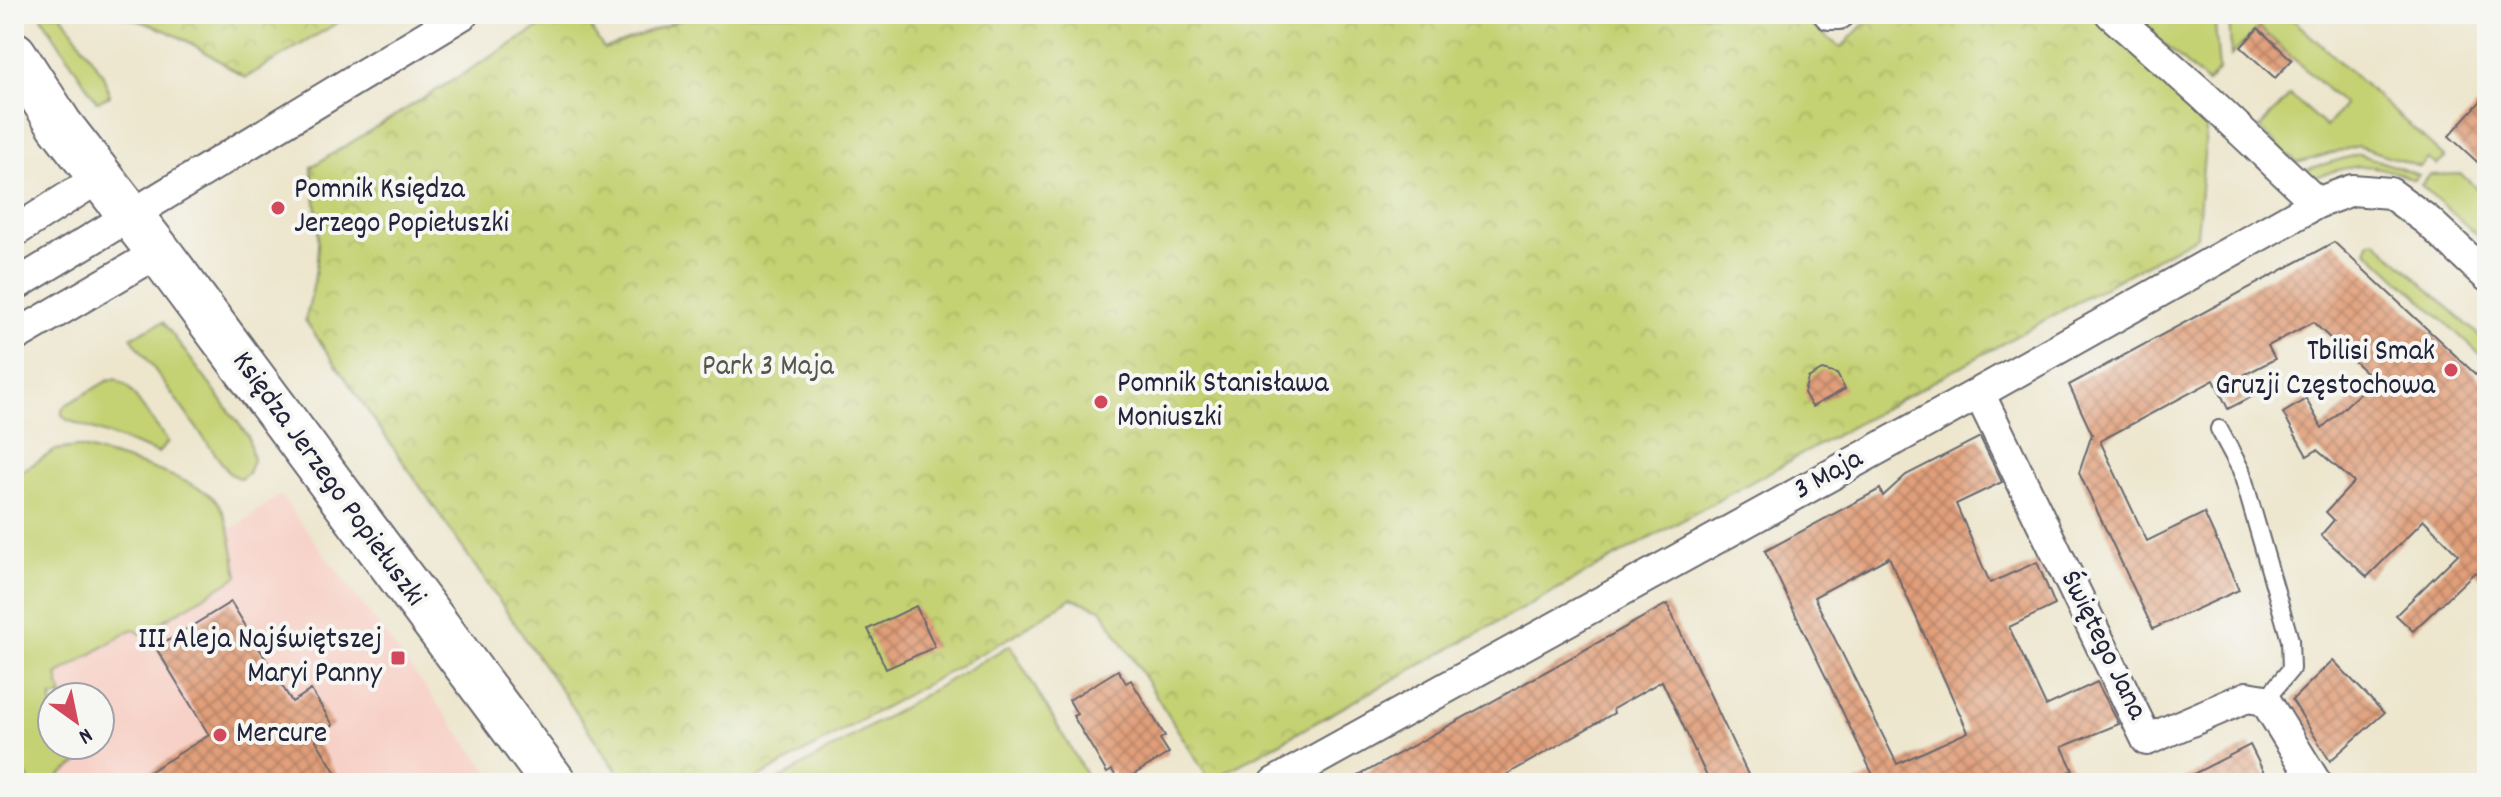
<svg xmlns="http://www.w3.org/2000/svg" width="2501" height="797" font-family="Dekko,sans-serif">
<defs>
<pattern id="park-crowns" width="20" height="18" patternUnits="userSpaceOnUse" patternTransform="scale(2)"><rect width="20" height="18" fill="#c5d273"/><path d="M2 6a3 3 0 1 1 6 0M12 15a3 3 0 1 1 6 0" fill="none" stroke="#a9b464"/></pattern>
<pattern id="building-cross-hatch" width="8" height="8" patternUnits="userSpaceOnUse" patternTransform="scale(2)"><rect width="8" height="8" fill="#e19f7a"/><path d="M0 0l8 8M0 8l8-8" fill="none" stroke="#b68165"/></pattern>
</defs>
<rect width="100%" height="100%" fill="#f6f6f2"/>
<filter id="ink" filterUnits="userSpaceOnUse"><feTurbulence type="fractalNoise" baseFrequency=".0125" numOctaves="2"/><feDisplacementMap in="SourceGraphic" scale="16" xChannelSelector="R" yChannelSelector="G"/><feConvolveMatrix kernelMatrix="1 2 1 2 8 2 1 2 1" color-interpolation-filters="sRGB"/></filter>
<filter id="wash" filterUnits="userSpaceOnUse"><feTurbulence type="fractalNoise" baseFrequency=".006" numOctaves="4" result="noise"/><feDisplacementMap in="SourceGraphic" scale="32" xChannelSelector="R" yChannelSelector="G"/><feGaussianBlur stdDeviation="1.8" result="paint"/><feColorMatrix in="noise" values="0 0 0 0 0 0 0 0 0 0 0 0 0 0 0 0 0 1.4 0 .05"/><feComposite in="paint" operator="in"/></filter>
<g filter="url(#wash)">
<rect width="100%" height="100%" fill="#ede6cd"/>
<path fill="#f7d1c7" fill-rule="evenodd" d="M280 495 497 783H68L16 679ZM52 697H100V745H52Z"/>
<g fill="#c5d273" stroke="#747a57" stroke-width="2">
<path d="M40 14H61L103 75 110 96 97 102Z"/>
<path d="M2131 14H2214L2219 70 2207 83Z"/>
<path d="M2229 14H2287L2445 158 2437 165 2428 159 2420 167 2358 146 2297 163 2259 128 2290 95 2326 127 2344 105 2259 27 2231 56Z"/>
<path d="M2359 154 2419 175 2414 180C2374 162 2354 162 2314 178L2305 170Z"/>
<path d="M2461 174 2487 198V244L2421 185 2430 175Z"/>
<path d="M2375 240 2487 343V361L2367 250 2369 242Z"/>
<path d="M163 322 248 436 253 460 248 473 240 479 229 473 131 337Z"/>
<path d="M116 379 128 387 168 442 158 453 67 420 62 415V410L66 405 107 381Z"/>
<path d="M77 447C107 454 204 480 219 504 231 525 233 553 238 576L141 634 133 629 57 675 62 697H52V745H75L79 762 60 775 64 783H31L14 756V476L56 450Z"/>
<path d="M1010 645 1091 783H773Z"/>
</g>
<g fill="url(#park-crowns)" stroke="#747a57" stroke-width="2">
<path d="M112 14H352L245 78C199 47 168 25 112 14Z"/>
<path d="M561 14H582L604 49 695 14H1797L1841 48 1873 14H2089L2207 120 2197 236 1210 781 1101 609 1071 598 1014 635 749 783H625L305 320C322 261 321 226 311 167Z"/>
</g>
<g id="blocks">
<g fill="url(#building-cross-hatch)" fill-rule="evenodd">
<path d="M2258 28 2292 60 2275 78 2241 47Z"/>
<path d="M2487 94V171L2449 136Z"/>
<path d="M2334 242 2487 385V583L2475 572 2413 631 2396 615 2458 554 2424 520 2367 577 2321 535 2334 520 2326 512 2354 482 2317 450 2307 456 2283 413 2306 399 2322 428 2374 380 2313 322 2268 346 2275 359 2244 375 2255 395 2228 409 2214 380 2100 441 2147 541 2204 513 2239 590 2153 629 2079 473 2092 434 2069 385Z"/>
<path d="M1822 370 1837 374 1845 389 1812 407 1804 393 1808 378Z"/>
<path d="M1980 437 2002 482 1956 504 1990 583 2037 562 2055 605 2009 627 2046 706 2097 682 2119 724 2062 747 2073 770 2043 783H1854L1873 775 1765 551 1880 489 1883 496 1906 475ZM1889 557 1968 732 1897 764 1814 597Z"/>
<path d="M231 602 292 702 311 690 333 725 314 737 342 783H131L209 735 156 648Z"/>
<path d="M1667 604 1752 783H1710L1662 681 1613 709 1614 713 1492 783H1346Z"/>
<path d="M916 606 935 647 886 669 868 629Z"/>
<path d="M2333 660 2384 713 2330 761 2292 700Z"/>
<path d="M1118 670 1126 683 1131 680 1165 736 1160 739 1169 753 1120 783 1112 770 1107 773 1094 751 1073 716 1077 714 1069 700Z"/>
<path d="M2250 745 2269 783H2176Z"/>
</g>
</g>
</g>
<g filter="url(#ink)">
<use href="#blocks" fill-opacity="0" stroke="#69676e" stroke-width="2"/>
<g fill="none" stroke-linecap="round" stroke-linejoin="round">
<defs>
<path id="lane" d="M2219 429 2241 470 2290 640 2291 669 2265 700"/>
<g id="street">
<path d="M1829 14H1839"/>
<path d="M2111 14 2203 95 2317 203"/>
<path d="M14 232 100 177"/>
<path d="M14 286 463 14"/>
<path d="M14 337 159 252"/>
<path d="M1979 393 2147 740 2247 697 2265 700 2316 783"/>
<path d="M1274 783 1979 393 2317 203 2352 190 2390 193 2428 221 2487 276"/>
</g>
<path id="secondary" d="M14 54 60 125 159 252 554 783"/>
</defs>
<use href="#lane" stroke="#69676e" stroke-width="20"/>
<use href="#street" stroke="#69676e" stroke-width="34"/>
<use href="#secondary" stroke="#69676e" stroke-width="48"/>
<use href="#lane" stroke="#fff" stroke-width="16"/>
<use href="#street" stroke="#fff" stroke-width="30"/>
<use href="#secondary" stroke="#fff" stroke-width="44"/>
</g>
</g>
<g fill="#d1495b" stroke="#f6f6f2" stroke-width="3">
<circle cx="278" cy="208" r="8"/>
<circle cx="2451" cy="370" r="8"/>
<circle cx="1101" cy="402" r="8"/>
<rect x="390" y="650" width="16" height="16" rx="4"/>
<circle cx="220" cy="735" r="8"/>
</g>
<g text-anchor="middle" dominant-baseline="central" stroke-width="8" stroke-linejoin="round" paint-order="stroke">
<g font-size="30" fill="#22223b" stroke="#f6f6f2" text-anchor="start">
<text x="294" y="191">Pomnik Księdza<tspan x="294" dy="34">Jerzego Popiełuszki</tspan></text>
<text x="2435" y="353" text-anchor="end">Tbilisi Smak<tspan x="2435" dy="34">Gruzji Częstochowa</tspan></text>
<text x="1117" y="385">Pomnik Stanisława<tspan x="1117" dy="34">Moniuszki</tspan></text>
<text x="382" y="641" text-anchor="end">III Aleja Najświętszej<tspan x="382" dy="34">Maryi Panny</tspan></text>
<text x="236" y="735">Mercure</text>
</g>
<g font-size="30" fill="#53574c" stroke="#f6f6f2">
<text x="768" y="368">Park 3 Maja</text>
</g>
<g font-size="30" fill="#22223b" stroke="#f6f6f2">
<text transform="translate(1829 476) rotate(-29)">3 Maja</text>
<text transform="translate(327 480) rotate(54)">Księdza Jerzego Popiełuszki</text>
<text transform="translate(2102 646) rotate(64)">Świętego Jana</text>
</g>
</g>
<rect width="2501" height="797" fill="none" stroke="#f6f6f2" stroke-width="48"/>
<g transform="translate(76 721) rotate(147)"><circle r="38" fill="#f6f6f2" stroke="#a1a1a9" stroke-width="2"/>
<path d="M0-6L14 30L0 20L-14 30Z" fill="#d1495b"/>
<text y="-12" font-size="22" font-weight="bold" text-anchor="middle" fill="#22223b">N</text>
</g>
</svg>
